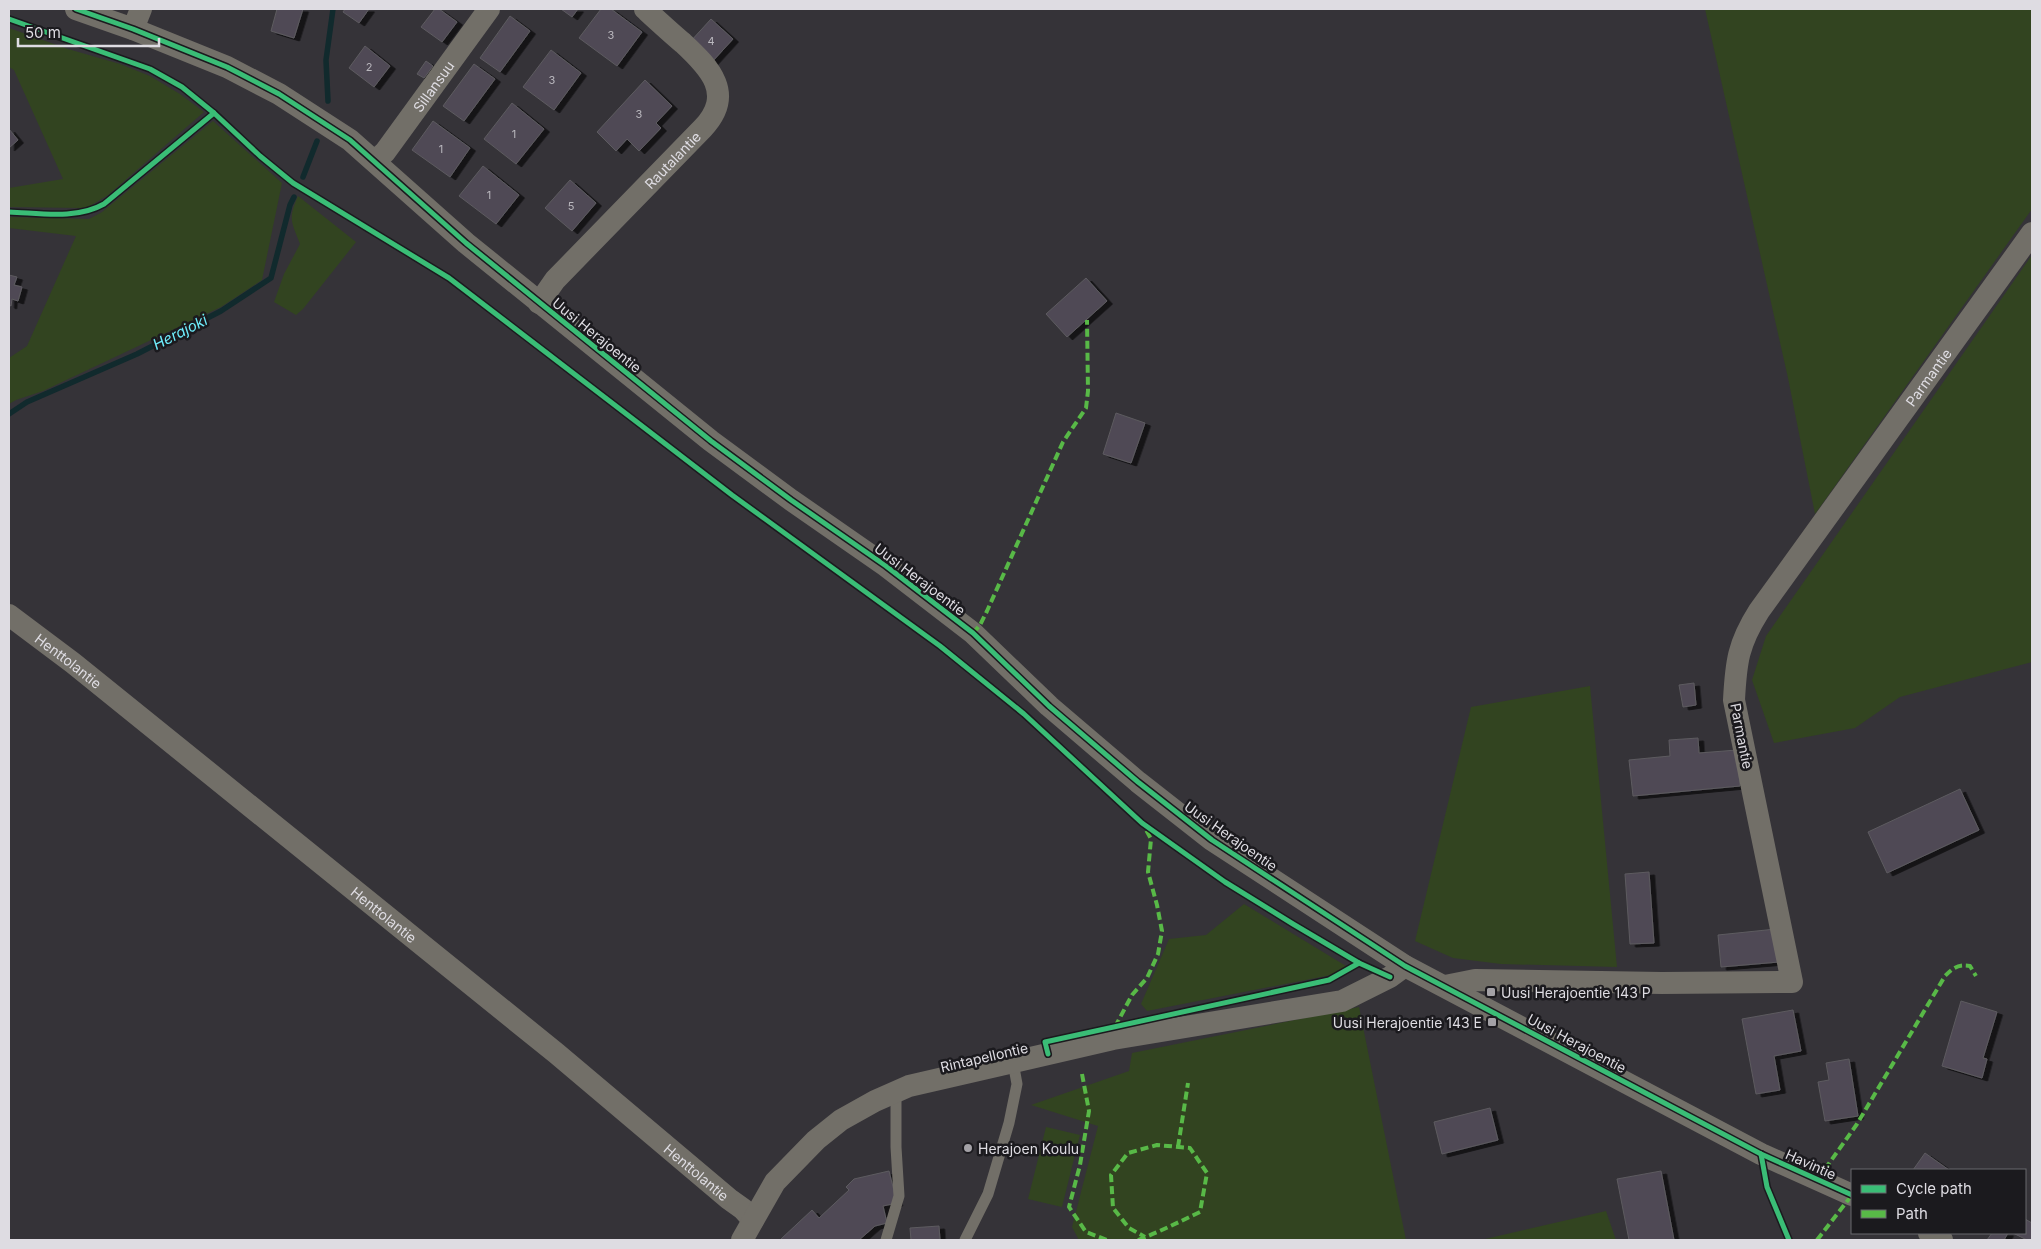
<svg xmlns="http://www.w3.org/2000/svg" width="2041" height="1249" font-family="Inter,sans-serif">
<defs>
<filter id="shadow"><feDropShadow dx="5.5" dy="3" stdDeviation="0" flood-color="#0009"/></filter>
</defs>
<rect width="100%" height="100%" fill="#353338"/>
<g fill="#324420">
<path d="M1705 9H2032V209L1815 514 1788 378Z"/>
<path d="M9 28 68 49 120 64 150 76 180 94 204 112 108 195 90 206 81 208 9 207V188L63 179 14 70 9 67Z"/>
<path d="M213 121 282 183 262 280 221 307 43 391 16 400 9 404V358L27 346 76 236 9 228V217L89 219 102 212Z"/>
<path d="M298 196 356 242 303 309 296 315 274 302 284 274 300 244C291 221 288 219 298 196Z"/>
<path d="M2032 255V662L1900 697 1855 728 1774 743 1752 680 1766 636Z"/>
<path d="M1590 686 1617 967 1501 964 1453 958 1415 941 1471 707Z"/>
<path d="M1244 904 1346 966 1331 975 1147 1011 1141 1004 1169 939 1206 935Z"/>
<path d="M1359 1007 1406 1240H1079L1072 1227 1098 1126 1031 1105 1129 1071 1132 1053Z"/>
<path d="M1046 1127 1080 1135 1062 1207 1028 1199Z"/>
<path d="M1606 1211 1616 1240H1481Z"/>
</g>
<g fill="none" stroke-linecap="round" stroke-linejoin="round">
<g stroke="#112a2d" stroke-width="5.5">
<path d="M328 101 326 60 333 9"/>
<path d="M303 177 317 141"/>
<path d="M9 414 27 402 137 354 221 311 271 278 290 205 294 197"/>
</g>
</g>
<g fill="#4f4a54" stroke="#5d5b60" filter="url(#shadow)">
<path d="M277 9H303L294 38 271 31Z"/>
<path d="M345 9H369L359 23 343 12Z"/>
<path d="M435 9H439L457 22 442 42 421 27Z"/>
<path d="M561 9H578L572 17Z"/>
<path d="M601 9H611L642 32 617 66 579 38Z"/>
<path d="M510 16 530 31 500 72 480 58Z"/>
<path d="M711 19 733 39 712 62 690 42Z"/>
<path d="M365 46 390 66 374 87 349 68Z"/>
<path d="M551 50 581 73 554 110 523 87Z"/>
<path d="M426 61 433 66 424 78 417 74Z"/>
<path d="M474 64 495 79 464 121 443 106Z"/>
<path d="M645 80 672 106 656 123 661 128 639 151 627 139 616 151 597 132Z"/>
<path d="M512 103 544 129 516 164 484 139Z"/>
<path d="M433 121 470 148 450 177 412 150Z"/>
<path d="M9 129 18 140 9 148Z"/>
<path d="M483 166 519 195 496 224 459 196Z"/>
<path d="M570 180 596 203 572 231 545 208Z"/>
<path d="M9 275 17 277 14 285 22 287 18 301 12 299 11 306 9 305Z"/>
<path d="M1086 278 1107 301 1067 337 1046 314Z"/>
<path d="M1116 413 1145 423 1131 463 1103 454Z"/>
<path d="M1694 683 1696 705 1683 707 1679 685Z"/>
<path d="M1698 738 1699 753 1737 750 1740 786 1633 796 1629 760 1670 756 1669 740Z"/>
<path d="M1960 789 1979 830 1887 873 1868 832Z"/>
<path d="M1649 872 1654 943 1630 944 1625 874Z"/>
<path d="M1776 929 1779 962 1721 967 1718 935Z"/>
<path d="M1961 1001 1997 1012 1983 1058 1987 1059 1982 1078 1942 1066Z"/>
<path d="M1793 1010 1801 1051 1774 1056 1780 1090 1756 1094 1742 1019Z"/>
<path d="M1849 1059 1858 1116 1825 1121 1818 1082 1829 1080 1826 1063Z"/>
<path d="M1490 1108 1498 1140 1442 1154 1434 1122Z"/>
<path d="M1925 1153 1949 1170H1913Z"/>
<path d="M889 1171 897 1203 883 1206 887 1223 875 1226 859 1240H783L781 1239 812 1210 819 1218 849 1190 846 1187 854 1179Z"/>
<path d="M1661 1171 1674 1240H1629L1617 1179Z"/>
<path d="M2025 1219 2032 1223V1240H2027L2013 1233H2025Z"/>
<path d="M939 1226 940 1240H911L910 1228Z"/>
<path d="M1992 1233H2008L2004 1240H1987Z"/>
</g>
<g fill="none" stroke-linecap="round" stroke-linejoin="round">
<g stroke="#726f68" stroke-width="11">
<path d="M886 1240 899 1196 896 1147V1091"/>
<path d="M965 1240 988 1194 1009 1123 1017 1084 1013 1062"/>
</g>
<g stroke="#726f68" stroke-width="22">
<path d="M76 9 133 29 227 67 279 94 350 140 466 243 711 441 791 500 886 566 973 633 1049 706 1138 782 1212 840 1405 966 1761 1154 1852 1195"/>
<path d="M133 29 141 9"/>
<path id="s1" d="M375 161 385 152 489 9"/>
<path id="s2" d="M539 303 555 280 703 128C735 94 710 68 683 43 670 32 657 20 645 9"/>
<path id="s3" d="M9 615 73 663 556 1053 729 1199 743 1209 753 1220"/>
<path id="s4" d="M1445 986 1475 980 1662 983 1792 982 1734 700C1736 662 1738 644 1759 611L2032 233"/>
<path d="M1929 1233 1942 1240"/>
<path d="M742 1240 775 1182 816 1140 841 1120 875 1101 909 1086 1113 1039 1342 1001 1390 977 1405 966"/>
</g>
<g stroke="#58b947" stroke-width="4" stroke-dasharray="8 4" stroke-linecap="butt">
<path d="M973 633 980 625 987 611 1063 442 1086 408 1088 391 1087 320"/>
<path d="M1115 1027 1132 995 1147 978 1158 954 1162 931 1157 905 1148 872 1151 839 1145 828"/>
<path d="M1082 1074 1089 1111 1080 1165 1069 1207 1086 1232 1107 1240"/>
<path d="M1178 1147 1188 1083"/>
<path d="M1818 1179 1857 1124 1945 976C1953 968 1958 964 1970 966L1976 976"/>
<path d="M1138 1240C1159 1232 1179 1222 1200 1212L1207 1173 1190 1148 1157 1145 1128 1153 1111 1175 1113 1208 1129 1228 1145 1237"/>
<path d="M1817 1240 1852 1195"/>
</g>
<defs>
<g id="cycleway">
<path d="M76 9 133 29 227 67 279 94 350 140 466 243 711 441 791 500 886 566 973 633 1049 706 1138 782 1212 840 1405 966 1761 1154 1852 1195"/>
<path d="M9 19 150 69 182 87 214 113 260 156 293 183 449 278 732 495 940 646 1024 714 1142 823 1225 882 1293 924 1359 963 1390 977"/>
<path d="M9 212C39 213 76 220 104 204L214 113"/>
<path d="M1048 1054 1045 1042 1329 980 1359 963"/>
<path d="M1761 1154 1767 1187 1789 1240"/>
</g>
</defs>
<use href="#cycleway" stroke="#1b1a1e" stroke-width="8"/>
<use href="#cycleway" stroke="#3abd76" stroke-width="5"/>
</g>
<g fill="#a3a1a6" stroke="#1b1a1e" stroke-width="2">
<rect x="1486" y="987" width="10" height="10" rx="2.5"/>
<rect x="1487" y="1017" width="10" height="10" rx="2.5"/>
<circle cx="968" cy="1148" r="5"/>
</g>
<g text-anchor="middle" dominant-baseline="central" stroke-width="5" stroke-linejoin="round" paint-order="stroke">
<g font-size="11" fill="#bab8be">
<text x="611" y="35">3</text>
<text x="711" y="41">4</text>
<text x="369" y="67">2</text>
<text x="552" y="80">3</text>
<text x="639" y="114">3</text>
<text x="514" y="134">1</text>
<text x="441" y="149">1</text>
<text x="489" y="195">1</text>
<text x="571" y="206">5</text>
</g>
<g font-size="14" fill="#dedce2" stroke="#1b1a1e">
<text stroke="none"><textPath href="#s1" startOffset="95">Sillansuu</textPath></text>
<text stroke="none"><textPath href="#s2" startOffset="196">Rautalantie</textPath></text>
<text transform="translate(597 335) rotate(39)">Uusi Herajoentie</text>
<text stroke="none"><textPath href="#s4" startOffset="1018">Parmantie</textPath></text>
<text transform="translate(920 579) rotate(37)">Uusi Herajoentie</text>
<text stroke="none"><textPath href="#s3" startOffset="75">Henttolantie</textPath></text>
<text transform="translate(1742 736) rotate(79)">Parmantie</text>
<text transform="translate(1231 836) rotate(35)">Uusi Herajoentie</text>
<text stroke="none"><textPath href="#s3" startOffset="480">Henttolantie</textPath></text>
<text transform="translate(1577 1043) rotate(28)">Uusi Herajoentie</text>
<text transform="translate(984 1057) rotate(-13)">Rintapellontie</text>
<text transform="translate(1811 1164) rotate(24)">Havintie</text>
<text stroke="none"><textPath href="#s3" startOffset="885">Henttolantie</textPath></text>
</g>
<g font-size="14" fill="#dedce2" stroke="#1b1a1e" text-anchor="start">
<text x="1501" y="992">Uusi Herajoentie 143 P</text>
<text x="1482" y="1022" text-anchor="end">Uusi Herajoentie 143 E</text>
<text x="978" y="1148">Herajoen Koulu</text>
</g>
<g font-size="15" font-style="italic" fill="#6eecfb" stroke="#1b1a1e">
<text transform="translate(180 332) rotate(-27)">Herajoki</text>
</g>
</g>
<rect width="2041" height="1249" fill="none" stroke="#dedce2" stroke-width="20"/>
<rect x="1851" y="1169" width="175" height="65" fill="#1b1a1e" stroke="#69686c"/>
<rect x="1861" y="1185" width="25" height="8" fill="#3abd76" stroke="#69686c"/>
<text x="1896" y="1194" font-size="15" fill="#dedce2">Cycle path</text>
<rect x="1861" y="1210" width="25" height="8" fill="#58b947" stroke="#69686c"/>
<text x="1896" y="1219" font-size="15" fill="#dedce2">Path</text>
<path d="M18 38v8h141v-8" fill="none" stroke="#dedce2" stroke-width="2.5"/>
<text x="25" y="38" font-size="15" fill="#dedce2" stroke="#1b1a1e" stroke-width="4" paint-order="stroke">50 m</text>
</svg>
